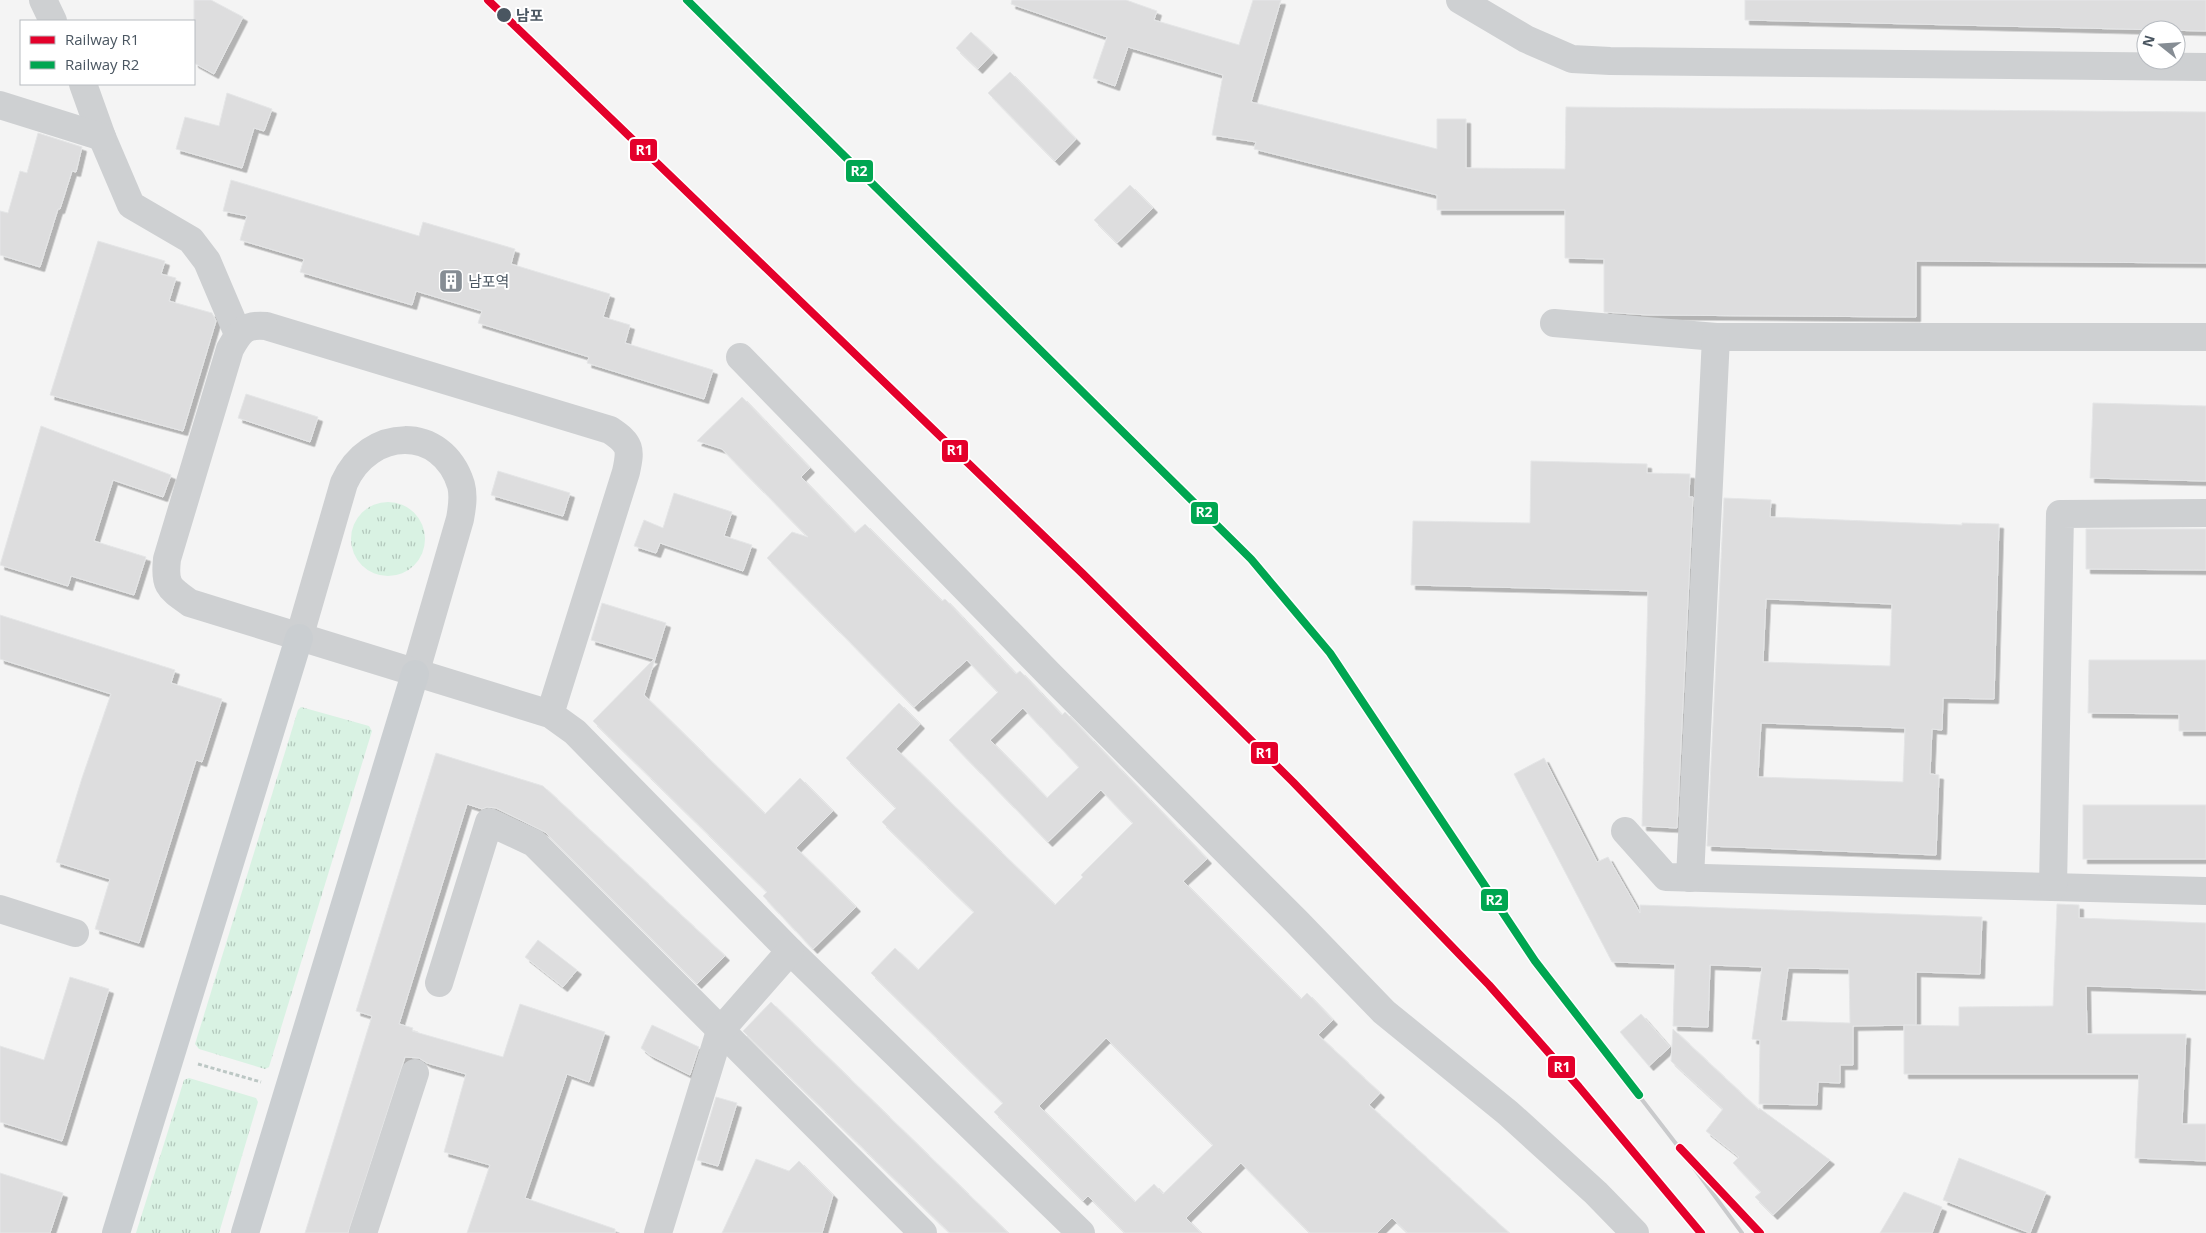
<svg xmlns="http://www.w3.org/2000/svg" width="2206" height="1233" font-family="'Open Sans','Noto Sans KR',sans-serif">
<defs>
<pattern id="grass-tufts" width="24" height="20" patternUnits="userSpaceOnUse" patternTransform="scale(1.25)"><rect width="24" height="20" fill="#d9f2e3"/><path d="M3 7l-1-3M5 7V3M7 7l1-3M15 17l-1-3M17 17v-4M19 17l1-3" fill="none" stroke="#b2c7bb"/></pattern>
<filter id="shadow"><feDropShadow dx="4.5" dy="4.5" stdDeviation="0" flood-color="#0004"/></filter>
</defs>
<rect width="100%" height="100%" fill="#f4f4f4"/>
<g fill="url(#grass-tufts)">
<circle cx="388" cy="539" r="37"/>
<path d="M301 707 369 726 372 731 269 1067 265 1069 199 1049 195 1044 298 710Z"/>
<path d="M189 1078 256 1098 258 1102 219 1233H136L184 1080Z"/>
</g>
<g fill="#ddddde" stroke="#e5e6e7" fill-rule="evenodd" filter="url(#shadow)">
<path d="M194 0H211L243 17 214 74 194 63Z"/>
<path d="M1012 0H1126L1157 11 1154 20 1239 45 1253 0H1281L1251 102 1437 149V119H1466V168L1565 169 1566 107 2206 112V263L1916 261V317L1648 315 1604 312V259L1565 258V210H1437V195L1254 149 1256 142 1212 135 1223 75 1128 47 1115 86 1093 78 1107 37 1011 4Z"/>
<path d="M1745 0H2206V31L1745 20Z"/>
<path d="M971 32 993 53 978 69 956 48Z"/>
<path d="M1010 72 1076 139 1055 161 988 93Z"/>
<path d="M227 93 272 109 264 131 254 128 242 168 176 149 185 117 219 126Z"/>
<path d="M38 133 82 147 76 172 72 171 60 209H58L40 267 0 255V211L8 213 20 171 27 173Z"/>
<path d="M231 180 419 236 423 222 515 249 511 264 610 294 603 317 630 325 625 343 713 370 704 399 587 363 589 357 478 323 482 311 416 291 412 305 300 272 304 259 240 240 247 216 223 211Z"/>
<path d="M1130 185 1153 208 1117 243 1094 220Z"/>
<path d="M98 241 165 261 161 274 176 278 169 301 212 313 216 321 183 431 50 395Z"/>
<path d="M246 394 318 417 310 442 238 418Z"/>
<path d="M742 397 810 468 801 477 855 533 865 524 942 601 945 599 1016 674 1020 671 1062 715 1065 712 1207 859 1183 881 1301 999 1307 993 1333 1020 1318 1035 1380 1093 1369 1105 1509 1233H1408L1392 1218 1377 1233H1310L1241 1163 1186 1218 1201 1233H1125L1088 1196 1083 1201 994 1112 1003 1103 871 973 895 948 918 970 974 912 882 822 896 808 846 758 899 703 920 724 896 749 1055 905 1083 877 1081 875 1133 823 1101 790 1048 842 949 740 998 692 967 660 914 707 767 558 792 532 808 537 722 449 697 441ZM1023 708 1079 767 1047 798 990 740ZM1106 1038 1213 1145 1163 1194 1154 1184 1135 1202 1039 1106Z"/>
<path d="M2093 403 2206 406V481L2090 478Z"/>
<path d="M41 426 171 475 163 497 113 480 94 541 146 557 134 595 71 576 68 586 0 565Z"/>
<path d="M1531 461 1647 464V473L1690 474 1689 497H1693L1677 828 1642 826 1648 591 1411 585 1413 521 1530 523Z"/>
<path d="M498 471 570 493 563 516 491 495Z"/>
<path d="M674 493 732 512 724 536 752 545 743 571 660 543 656 553 634 546 644 520 663 528Z"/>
<path d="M1724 498 1771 500 1770 517 1962 525V523L1999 524 1994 699 1943 698 1942 730 1932 729 1930 774 1939 775 1936 855 1707 846ZM1766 599 1892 604 1890 666 1763 662ZM1761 723 1905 728 1903 782 1758 777Z"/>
<path d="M2086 529H2206V570L2086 569Z"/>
<path d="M602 603 666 623 644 695 765 814 800 778 833 811 796 848 856 907 813 949 763 896 767 892 593 721 654 659 591 640Z"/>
<path d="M0 615 175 670 171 683 222 699 202 762 196 760 139 943 95 929 110 879 56 862 82 778 111 694 0 659Z"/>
<path d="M2089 660H2206V731H2179V714L2088 713Z"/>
<path d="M436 753 543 786 725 956 697 984 545 832 496 808 487 807 482 809 467 804 399 1024 413 1028 412 1031 503 1057 520 1004 605 1032 589 1082 567 1074 525 1198 615 1229V1233H467L490 1165 444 1152 466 1074 427 1063 419 1058 405 1057 348 1233H305L372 1016 356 1011Z"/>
<path d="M1544 758 1597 862 1608 857 1640 913V905L1982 917 1980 974 1916 972V1025L1853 1026V1065H1840V1083L1818 1082 1817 1105 1759 1104 1760 1040 1752 1039 1762 967 1710 965 1708 1027 1673 1026 1675 964 1612 962 1514 774ZM1788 968 1849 969 1850 1023 1781 1021Z"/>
<rect x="2083" y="805" width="123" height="54"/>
<path d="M2057 904 2079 905V918L2206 923V990L2086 986 2087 1034H2186L2182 1124H2206V1161L2135 1158 2139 1074H1904V1025L1959 1026V1007L2053 1006Z"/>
<path d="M538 940 577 970 563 987 525 957Z"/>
<path d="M70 977 109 989 62 1141 0 1122V1046L44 1060Z"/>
<path d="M771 1002 1008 1233H950L743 1031Z"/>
<path d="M1641 1014 1670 1047 1649 1066 1620 1032Z"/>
<path d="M652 1025 699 1047 690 1075 650 1055 641 1048Z"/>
<path d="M1673 1029 1759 1110V1108L1830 1160 1773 1215 1755 1197 1761 1192 1733 1163 1739 1157 1706 1131 1723 1109 1671 1061Z"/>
<path d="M716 1097 737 1103 718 1166 697 1160Z"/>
<path d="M1959 1158 2046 1192 2030 1233 1943 1200Z"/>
<path d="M756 1159 789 1171 799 1161 833 1195 822 1233H722Z"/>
<path d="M0 1173 63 1193 50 1233H0Z"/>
<path d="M1904 1192 1942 1207 1932 1233H1880Z"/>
</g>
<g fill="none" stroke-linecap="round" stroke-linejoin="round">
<path stroke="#bcc7c4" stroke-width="3" stroke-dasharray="4 2.5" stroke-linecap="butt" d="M198 1064 261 1082"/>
<g stroke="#ced0d2" stroke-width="28">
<path d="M43 0 53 21"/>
<path d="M1460 0 1526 39 1572 59 1610 61 2206 67"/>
<path d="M83 84 102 137 131 205 191 240 207 261 238 334"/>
<path d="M0 105 102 137"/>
<path d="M1554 323 1716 337H2206"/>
<path d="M740 357 1049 674 1296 921 1384 1012 1508 1113 1596 1193 1635 1233"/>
<path d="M299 638 344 483C369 427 442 424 461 485 464 496 462 508 460 519L415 674"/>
<path d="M550 714 626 472C631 449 631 444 610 430L266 326C245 324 240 331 230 349L167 559C164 586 169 588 190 603L550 714 575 732 790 951 1081 1233"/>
<path d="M1625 831 1666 877 2206 891"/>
<path d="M1690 878 1716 337"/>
<path d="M2053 887 2060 514 2206 513"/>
<path d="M0 909 75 933"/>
<path d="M439 983 489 822 534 843 923 1233"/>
<path d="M363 1233 415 1073"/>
<path d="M658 1233 720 1031 790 951"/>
</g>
<g stroke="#caced1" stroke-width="28">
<path d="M116 1233 299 638"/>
<path d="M245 1233 415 674"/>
</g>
<g stroke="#c9cacc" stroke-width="4">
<path d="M687 0 1251 559 1330 653 1535 961 1677 1145 1742 1233"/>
<path d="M504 15 1082 573 1293 782 1489 985 1579 1087 1701 1233"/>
<path d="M1710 1179 1760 1233"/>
</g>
<defs>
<g id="rail-1">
<path d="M488 0 1082 573 1293 782 1489 985 1579 1087 1701 1233"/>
<path d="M1680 1148 1760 1233"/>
</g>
<path id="rail-2" d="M687 0 1251 559 1330 653 1535 961 1639 1095"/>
</defs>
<use href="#rail-1" stroke="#fff" stroke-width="11"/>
<use href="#rail-2" stroke="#fff" stroke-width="11"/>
<use href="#rail-1" stroke="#e4002b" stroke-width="8"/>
<use href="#rail-2" stroke="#00a651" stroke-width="8"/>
</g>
<defs>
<symbol id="building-square" viewBox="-11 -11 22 22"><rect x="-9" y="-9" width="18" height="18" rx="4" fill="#868d94" stroke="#fff"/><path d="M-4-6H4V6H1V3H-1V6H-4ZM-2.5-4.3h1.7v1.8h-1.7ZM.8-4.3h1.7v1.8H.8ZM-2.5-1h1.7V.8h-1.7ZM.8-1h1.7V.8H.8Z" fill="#fff"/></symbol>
</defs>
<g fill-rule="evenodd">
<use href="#building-square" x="437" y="267" width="28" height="28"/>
</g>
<circle fill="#4a5661" stroke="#fff" stroke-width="2" cx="504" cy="15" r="8"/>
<g text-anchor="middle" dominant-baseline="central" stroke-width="4" stroke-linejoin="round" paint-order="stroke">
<g font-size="15" font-weight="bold" fill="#4a5661" stroke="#fff" text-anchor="start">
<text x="516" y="15">남포</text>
</g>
<g font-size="15" fill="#4a5661" stroke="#fff" text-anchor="start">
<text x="468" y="281">남포역</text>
</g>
</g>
<g stroke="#fff" stroke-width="2">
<rect x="629" y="138" width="29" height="24" rx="5" fill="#e4002b"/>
<rect x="845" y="159" width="29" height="24" rx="5" fill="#00a651"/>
<rect x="941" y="439" width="28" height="24" rx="5" fill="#e4002b"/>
<rect x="1190" y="501" width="29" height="24" rx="5" fill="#00a651"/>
<rect x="1250" y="741" width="29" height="24" rx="5" fill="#e4002b"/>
<rect x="1480" y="888" width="29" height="24" rx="5" fill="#00a651"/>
<rect x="1547" y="1055" width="29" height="24" rx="5" fill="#e4002b"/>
</g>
<g font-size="14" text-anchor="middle" font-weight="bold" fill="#fff">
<text x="644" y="155">R1</text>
<text x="859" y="176">R2</text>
<text x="955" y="455">R1</text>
<text x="1204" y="517">R2</text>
<text x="1264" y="758">R1</text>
<text x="1494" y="905">R2</text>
<text x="1562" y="1072">R1</text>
</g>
<rect x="20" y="20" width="175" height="65" fill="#ffffff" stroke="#b7bbc0"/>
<rect x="30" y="36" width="25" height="8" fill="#e4002b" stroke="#b7bbc0"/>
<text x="65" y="45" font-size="15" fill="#4a5661">Railway R1</text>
<rect x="30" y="61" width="25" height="8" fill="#00a651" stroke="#b7bbc0"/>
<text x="65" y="70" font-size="15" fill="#4a5661">Railway R2</text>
<g transform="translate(2161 45) rotate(287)"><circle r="24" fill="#ffffff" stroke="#b7bbc0"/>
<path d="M0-4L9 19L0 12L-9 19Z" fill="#868d94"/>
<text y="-8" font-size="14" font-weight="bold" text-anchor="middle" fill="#4a5661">N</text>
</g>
</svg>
